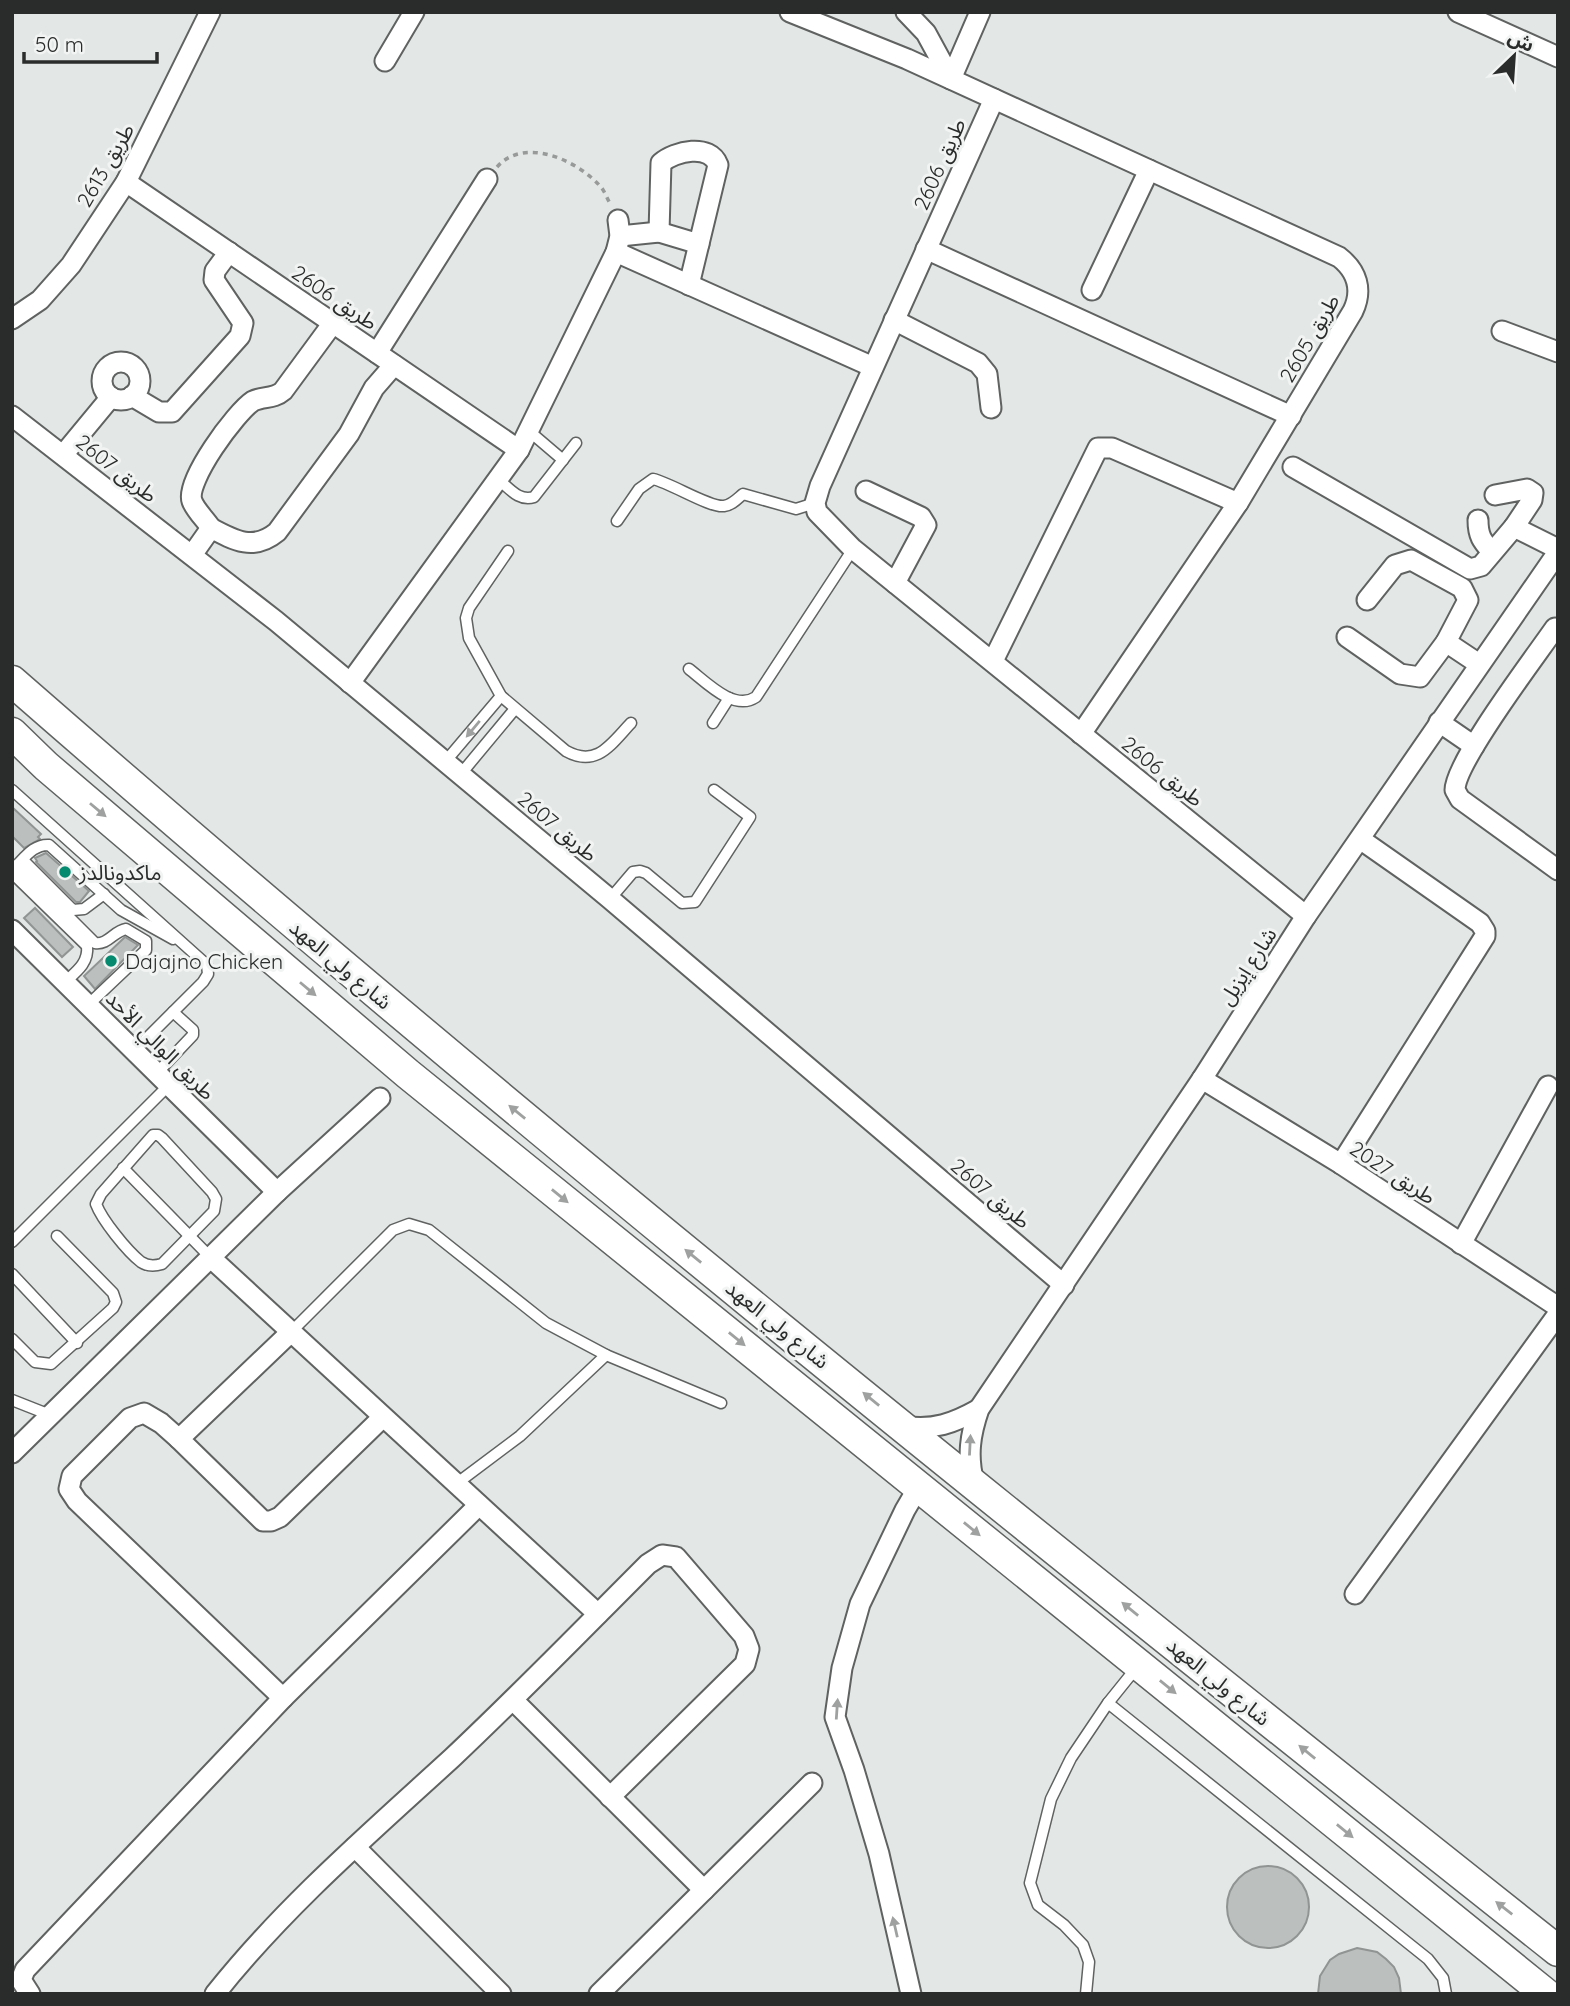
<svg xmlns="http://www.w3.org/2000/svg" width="1570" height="2006" font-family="Quicksand,'Noto Sans Arabic',sans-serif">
<rect width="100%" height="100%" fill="#e3e7e6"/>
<g fill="#bbbfbd" stroke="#909492" stroke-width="2">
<path d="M12 807 41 834 38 837 40 839 24 848 12 836Z"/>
<path d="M46 853 89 891 80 902H76L36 862 37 861 35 858Z"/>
<path d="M35 908 73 947 62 957 24 918Z"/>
<path d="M125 937 138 945 95 989 84 976Z"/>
<circle cx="1268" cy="1907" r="41"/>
<path d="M1357 1948 1377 1952 1386 1959 1394 1967 1399 1978 1401 1994H1318L1320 1976 1330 1960 1339 1954Z"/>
</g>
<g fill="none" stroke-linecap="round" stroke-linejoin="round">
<defs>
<g id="service">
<path d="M529 431 563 460"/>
<path d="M498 479C509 488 519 502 534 497L576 443"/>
<path d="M617 521 639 489 653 479C671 483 710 508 724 506 732 505 737 499 743 494L796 509 815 503"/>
<path d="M508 551 469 608 466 618 469 638 501 696 566 751C597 768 611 744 631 723"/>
<path d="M689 669C706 682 734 712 756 697L853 549"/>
<path d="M713 723 729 698"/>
<path d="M445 762 501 696"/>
<path d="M460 775 514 710"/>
<path d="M12 790 207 965 208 974 203 982 135 1050"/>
<path d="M23 860 73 910 84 909 104 894"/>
<path d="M17 865 95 943C108 945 114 931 126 929L146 941V950L88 1005"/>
<path d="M13 869C24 859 33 844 49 845L121 910 173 939"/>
<path d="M12 873 87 946C89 963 76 972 65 982"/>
<path d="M610 899 633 872 640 871 646 873 682 903 695 902 750 817 714 790"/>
<path d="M157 1073 193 1035V1030L173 1012"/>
<path d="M153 1135H158L162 1138 212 1192 216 1199 214 1211 162 1264C155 1266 147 1266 141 1262 127 1251 102 1220 96 1204L101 1194Z"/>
<path d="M123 1168 211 1258"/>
<path d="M12 1242 169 1085"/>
<path d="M12 1274 77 1343"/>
<path d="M291 1332 393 1230 409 1224 429 1230 546 1323 606 1355 721 1403"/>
<path d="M12 1339 35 1362 51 1364 113 1308 116 1302 113 1293 57 1236"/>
<path d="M12 1400 50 1415"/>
<path d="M456 1484 520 1436 606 1355"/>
<path d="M1108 1703 1428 1959 1443 1978 1446 1994"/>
<path d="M1086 1994 1089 1962 1083 1945 1064 1925 1038 1905 1030 1883 1051 1799 1071 1758 1108 1703 1137 1667"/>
</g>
<g id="minor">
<path d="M790 12 907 59 1339 257C1357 271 1363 290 1353 311L1238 503 1081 734"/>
<path d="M906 12 926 33 951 79"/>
<path d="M1458 12 1558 57"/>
<path d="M385 61 414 12"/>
<path d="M951 79 980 12"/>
<path d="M994 99 820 486 815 503 817 512 853 549 1306 916"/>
<path d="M126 182 519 450"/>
<path d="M659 232 661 163C675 151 710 143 718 165L689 285"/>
<path d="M620 236 659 232 699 244"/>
<path d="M926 249 1291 416"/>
<path d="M616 252 873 367"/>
<path d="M1092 290 1149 170"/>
<path d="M12 319 40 300 71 265 126 182 210 12"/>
<path d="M894 320 978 363 987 374 991 408"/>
<path d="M1502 331 1558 352"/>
<path d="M377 353 487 179"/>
<circle cx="121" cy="381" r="19"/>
<path d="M132 396 159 412H172L240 336 243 323 214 280 215 271 229 252"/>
<path d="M12 416 276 621 610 899 1064 1285"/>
<path d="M63 455 111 397"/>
<path d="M1293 467 1470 569 1481 566 1514 527"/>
<path d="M866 491 921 517 926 525 895 583"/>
<path d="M1495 495 1527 489 1533 493 1532 500 1514 527 1558 549"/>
<path d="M1478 520C1478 536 1482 541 1492 552"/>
<path d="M211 528C206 520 195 510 192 501 185 481 236 412 253 401 263 396 274 399 283 391L333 323"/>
<path d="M192 555 211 528C235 541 254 551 277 532L349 434 374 388 394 365"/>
<path d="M1367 600 1395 565 1411 560 1462 588 1468 600 1446 642 1479 664"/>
<path d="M1555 628C1535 657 1455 762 1455 790L1460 799 1558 870"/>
<path d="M1347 637 1400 674 1420 677 1446 642"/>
<path d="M993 661 1098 448H1112L1238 503"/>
<path d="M350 683 519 450 616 252 620 236 618 220"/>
<path d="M1439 722 1474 746"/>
<path d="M12 930 277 1192"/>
<path d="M1202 1079 1341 1164 1558 1307"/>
<path d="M1341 1164 1485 936V931L1480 923 1360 839"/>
<path d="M1461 1244 1548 1086"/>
<path d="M211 1258 598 1614"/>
<path d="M291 1332 179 1439 263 1521H271L280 1517 383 1417"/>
<path d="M904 1426C933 1431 954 1423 979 1409"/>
<path d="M179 1439 161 1423 144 1413 130 1418 72 1476 69 1489 77 1501 283 1698"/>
<path d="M12 1453 277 1192 380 1098"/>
<path d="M974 1483C967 1456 970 1435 979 1409L1202 1079 1306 916 1558 552"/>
<path d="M1355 1594 1558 1314"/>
<path d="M513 1700 704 1890"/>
<path d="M355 1847 501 1994"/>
<path d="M30 1994 21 1980 25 1970 283 1698 479 1505"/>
<path d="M215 1994C284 1907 370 1833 452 1758 519 1695 583 1629 648 1564L662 1555 676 1557 744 1636 749 1649 745 1664 610 1797"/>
<path d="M599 1994 812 1783"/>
<path d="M911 1994 879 1854 854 1770 835 1717 842 1668 860 1604 905 1510 919 1486"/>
</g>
<g id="primary">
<path d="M12 681C514 1120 1036 1537 1558 1951"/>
<path d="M12 733 46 766 408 1074 1546 1994"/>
</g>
</defs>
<use href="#service" stroke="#5f6261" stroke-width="13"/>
<use href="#minor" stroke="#5f6261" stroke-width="23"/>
<use href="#primary" stroke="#5f6261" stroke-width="33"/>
<path stroke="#979a99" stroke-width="3.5" stroke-dasharray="5 5" stroke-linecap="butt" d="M497 167C524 136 577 160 600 186 605 191 607 199 611 205"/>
<use href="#service" stroke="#fff" stroke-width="10"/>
<use href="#minor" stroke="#fff" stroke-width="19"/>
<use href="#primary" stroke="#fff" stroke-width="30"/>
</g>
<defs><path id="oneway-solid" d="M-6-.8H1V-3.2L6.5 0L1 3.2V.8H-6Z" transform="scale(1.75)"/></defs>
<g fill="#9fa0a0">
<use href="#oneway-solid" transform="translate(473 729) rotate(130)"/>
<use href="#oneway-solid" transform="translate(98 810) rotate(40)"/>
<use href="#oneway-solid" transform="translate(308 989) rotate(40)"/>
<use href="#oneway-solid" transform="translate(517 1112) rotate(-141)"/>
<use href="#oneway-solid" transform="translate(560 1196) rotate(39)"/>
<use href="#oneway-solid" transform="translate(693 1256) rotate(-141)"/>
<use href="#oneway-solid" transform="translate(737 1339) rotate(39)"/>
<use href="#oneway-solid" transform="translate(871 1399) rotate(-141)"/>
<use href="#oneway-solid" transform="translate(970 1445) rotate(-87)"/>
<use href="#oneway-solid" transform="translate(972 1529) rotate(39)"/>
<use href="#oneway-solid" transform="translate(1130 1609) rotate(-141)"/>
<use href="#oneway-solid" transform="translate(1168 1687) rotate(39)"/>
<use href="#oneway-solid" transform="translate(837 1709) rotate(-86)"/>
<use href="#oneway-solid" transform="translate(1307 1752) rotate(-141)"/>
<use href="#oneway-solid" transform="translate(1345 1831) rotate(39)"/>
<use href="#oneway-solid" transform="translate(1504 1908) rotate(-142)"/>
<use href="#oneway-solid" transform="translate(895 1927) rotate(-103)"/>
</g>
<g fill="#068a6f" stroke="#f1f4f3" stroke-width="2.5">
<circle cx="65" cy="872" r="7"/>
<circle cx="111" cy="961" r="7"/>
</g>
<g text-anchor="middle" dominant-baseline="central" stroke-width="6" stroke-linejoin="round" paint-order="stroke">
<g font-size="21" fill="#2a2c2b" stroke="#f1f4f3">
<text transform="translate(939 164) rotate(-66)">طريق 2606</text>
<text transform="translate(105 165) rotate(-60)">طريق 2613</text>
<text transform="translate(335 297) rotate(34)">طريق 2606</text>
<text transform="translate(1309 338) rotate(-60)">طريق 2605</text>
<text transform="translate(117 468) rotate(38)">طريق 2607</text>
<text transform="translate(1163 771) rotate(39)">طريق 2606</text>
<text transform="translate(558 826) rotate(40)">طريق 2607</text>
<text transform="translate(341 964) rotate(40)">شارع ولي العهد</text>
<text transform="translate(1247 966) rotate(-57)">شارع إيزيل</text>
<text transform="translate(161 1045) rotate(45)">طريق الوالي الأحد</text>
<text transform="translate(1393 1172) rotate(33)">طريق 2027</text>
<text transform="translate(991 1193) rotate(40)">طريق 2607</text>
<text transform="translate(778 1324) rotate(39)">شارع ولي العهد</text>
<text transform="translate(1219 1681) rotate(39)">شارع ولي العهد</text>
</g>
<g font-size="21" fill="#2a2c2b" stroke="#f1f4f3" text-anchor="start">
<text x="79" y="872">ماكدونالدز</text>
<text x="125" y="961">Dajajno Chicken</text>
</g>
</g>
<rect width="1570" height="2006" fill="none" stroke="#2a2c2b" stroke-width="28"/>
<g transform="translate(1514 56) rotate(25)" stroke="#f1f4f3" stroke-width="5" paint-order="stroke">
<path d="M0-5L12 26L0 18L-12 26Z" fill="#2a2c2b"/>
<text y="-10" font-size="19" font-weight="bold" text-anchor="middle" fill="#2a2c2b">ش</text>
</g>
<path d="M24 52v10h133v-10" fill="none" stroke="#2a2c2b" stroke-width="3.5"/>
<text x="35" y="52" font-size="21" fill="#2a2c2b" stroke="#f1f4f3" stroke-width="5" paint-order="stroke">50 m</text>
</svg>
